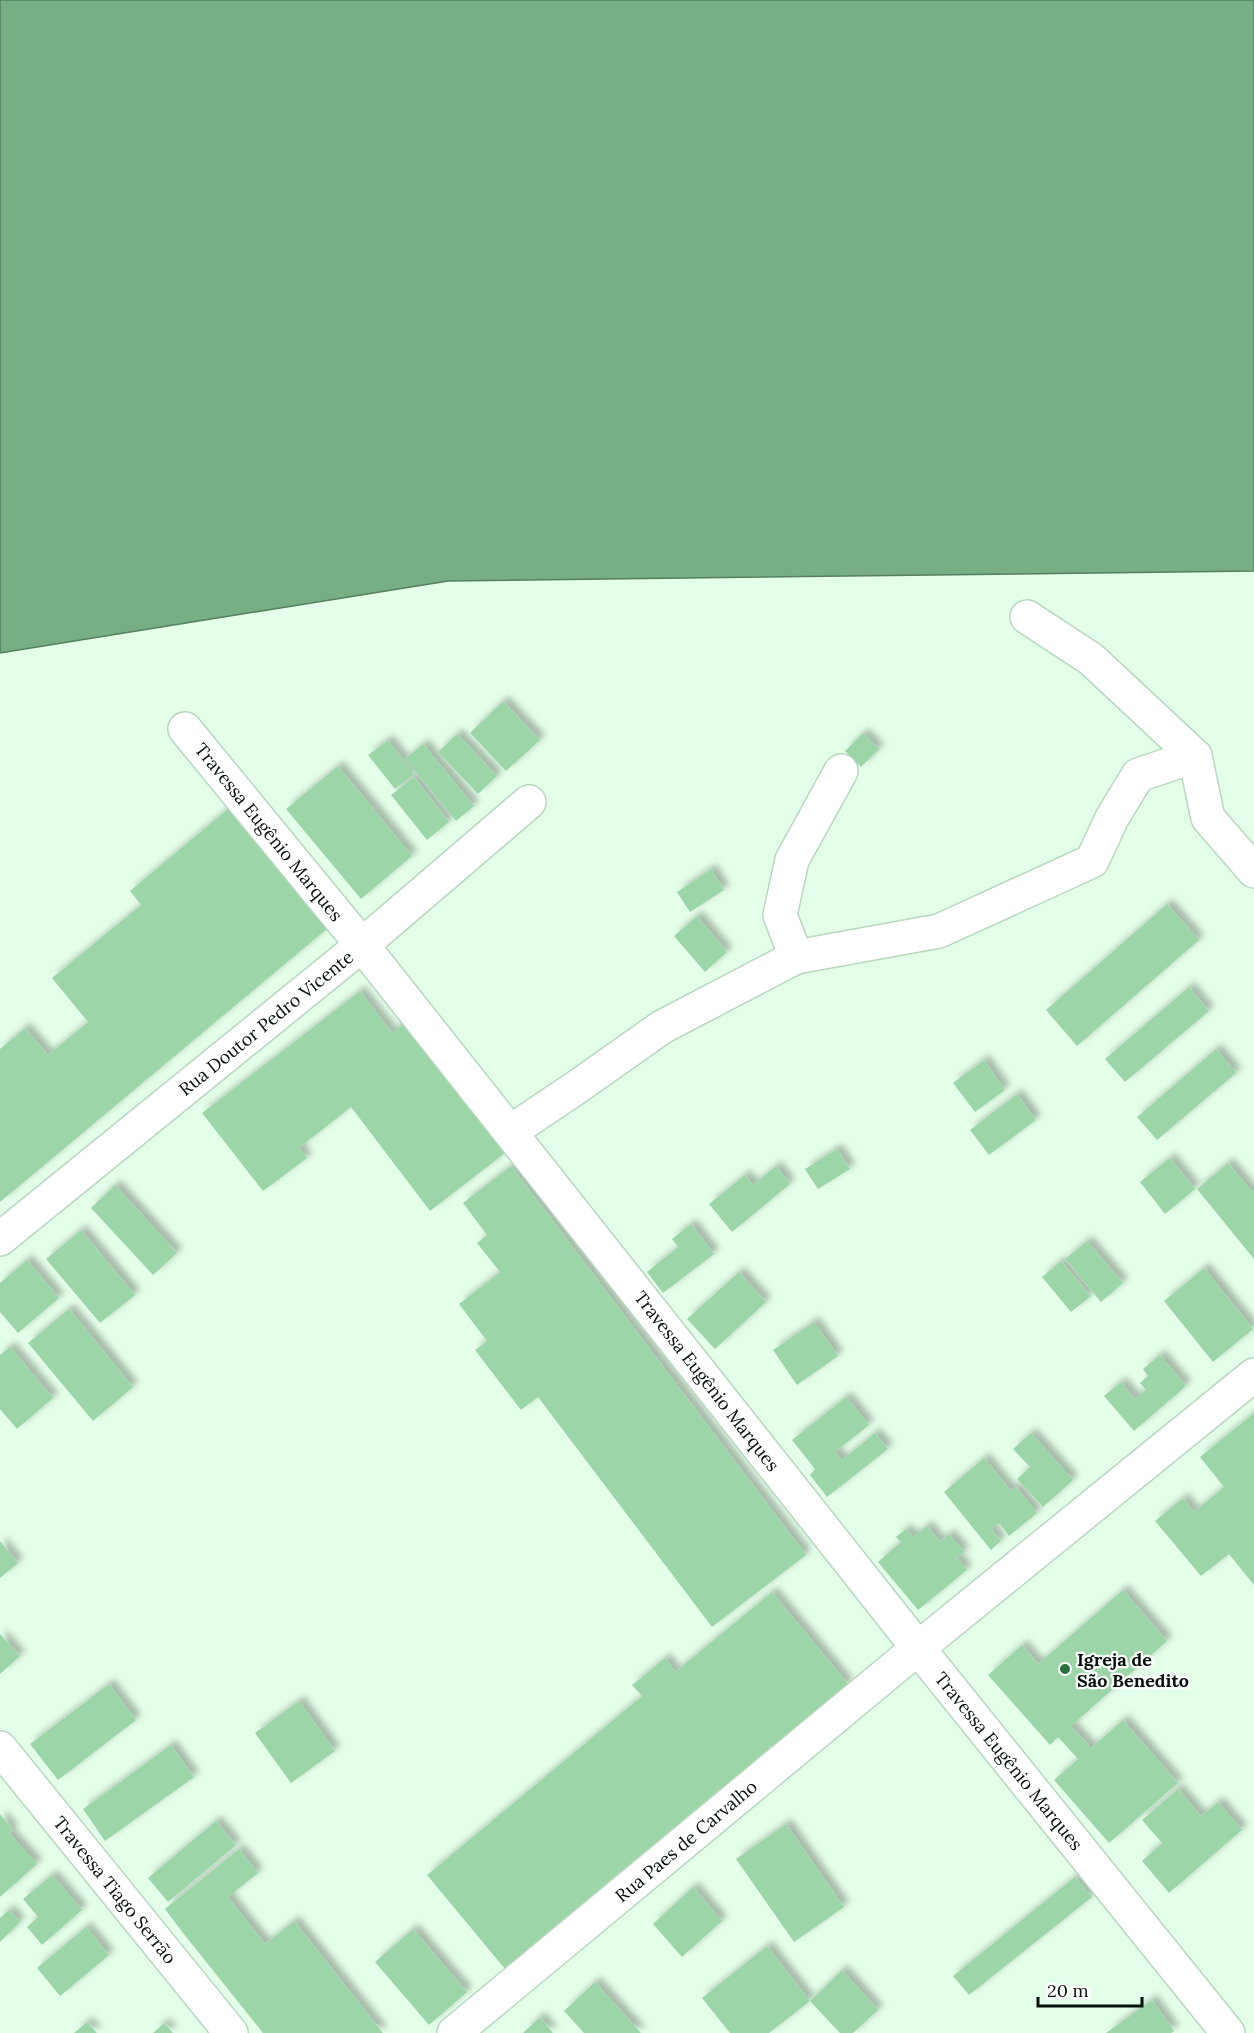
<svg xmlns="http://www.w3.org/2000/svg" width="1254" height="2033" font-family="Lora,serif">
<defs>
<filter id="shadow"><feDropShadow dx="5.5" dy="-5.5" stdDeviation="3" flood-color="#0004"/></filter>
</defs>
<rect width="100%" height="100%" fill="#e4ffe9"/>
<path fill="#77ae83" stroke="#557f5e" stroke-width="1.5" d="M0 0H1254V571L448 581 0 653Z"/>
<g fill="#9cd5a8" filter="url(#shadow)">
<path d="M503 701 540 740 506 771 470 733Z"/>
<path d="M863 733 879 749 861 767 845 751Z"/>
<path d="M457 734 497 776 478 794 438 752Z"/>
<path d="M388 740 414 774 395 789 368 755Z"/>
<path d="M423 744 474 806 456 821 405 759Z"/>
<path d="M338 766 412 856 361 899 286 809Z"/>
<path d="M414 777 449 822 427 840 391 795Z"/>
<path d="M229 808 328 928 0 1202V1049L25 1028 48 1055 88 1022 52 978 141 905 130 891Z"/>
<path d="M711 869 724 890 690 912 677 892Z"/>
<path d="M1167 904 1199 940 1077 1046 1046 1010Z"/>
<path d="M697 916 727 952 705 972 674 936Z"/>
<path d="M1189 987 1209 1011 1125 1082 1105 1059Z"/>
<path d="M360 991 392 1033 405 1023 505 1153 430 1211 351 1107 299 1148 307 1158 263 1191 202 1113Z"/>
<path d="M1216 1049 1236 1073 1157 1140 1137 1117Z"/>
<path d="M984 1060 1005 1090 975 1112 953 1083Z"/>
<path d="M1017 1094 1036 1120 989 1155 970 1130Z"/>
<path d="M837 1149 850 1169 818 1189 805 1169Z"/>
<path d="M1170 1158 1195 1189 1165 1214 1140 1182Z"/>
<path d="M1228 1163 1254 1194V1259L1197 1189Z"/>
<path d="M511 1166 806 1555 712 1627 538 1397 521 1410 475 1350 487 1341 459 1304 500 1272 477 1243 487 1235 463 1203Z"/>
<path d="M776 1166 790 1184 732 1232 709 1204 745 1175 753 1185Z"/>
<path d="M115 1185 177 1253 153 1275 91 1208Z"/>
<path d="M691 1224 714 1254 663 1293 647 1272 678 1247 672 1239Z"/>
<path d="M81 1230 135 1295 100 1323 46 1259Z"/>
<path d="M1087 1241 1123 1283 1101 1302 1065 1259Z"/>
<path d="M27 1260 59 1298 18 1333 0 1312V1283Z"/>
<path d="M1061 1261 1091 1296 1071 1312 1042 1277Z"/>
<path d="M1204 1268 1253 1329 1213 1362 1164 1301Z"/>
<path d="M739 1272 766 1302 715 1349 687 1319Z"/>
<path d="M69 1309 133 1387 93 1421 28 1343Z"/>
<path d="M814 1322 838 1356 797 1385 773 1350Z"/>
<path d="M10 1347 53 1398 17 1429 0 1409V1355Z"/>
<path d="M1160 1355 1186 1386 1134 1431 1104 1396 1121 1382 1135 1399 1146 1390 1140 1383 1148 1376 1143 1369Z"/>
<path d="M846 1397 869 1425 835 1452 842 1460 875 1433 888 1449 827 1497 810 1475 815 1469 792 1440Z"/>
<path d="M1254 1413V1585L1229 1554 1201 1576 1155 1521 1183 1498 1194 1512 1224 1487 1200 1457Z"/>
<path d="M1031 1433 1073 1480 1043 1507 1017 1479 1030 1467 1013 1449Z"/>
<path d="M984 1458 1011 1491 1016 1487 1037 1513 1009 1536 999 1523 991 1529 1001 1541 991 1550 944 1492Z"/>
<path d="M927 1526 940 1542 949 1534 964 1552 957 1558 967 1570 918 1610 878 1562 901 1542 896 1537 906 1529 913 1537Z"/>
<path d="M0 1541 18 1563 0 1578Z"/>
<path d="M1123 1590 1167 1641 1071 1726 1091 1748 1123 1720 1178 1783 1109 1843 1054 1780 1078 1759 1058 1737 1050 1745 988 1675 1022 1645 1038 1664Z"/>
<path d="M772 1592 848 1684 505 1969 427 1875 642 1696 632 1685 665 1658 675 1672Z"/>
<path d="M0 1634 20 1656 0 1674Z"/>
<path d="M109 1684 136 1720 58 1780 30 1744Z"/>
<path d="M299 1701 335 1751 291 1783 255 1733Z"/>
<path d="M171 1745 194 1777 105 1841 83 1809Z"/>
<path d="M1178 1789 1201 1816 1218 1802 1242 1830 1169 1893 1142 1861 1162 1843 1142 1820Z"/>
<path d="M0 1814 13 1830 9 1833 37 1864 0 1897Z"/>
<path d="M216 1821 236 1845 168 1902 148 1878Z"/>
<path d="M786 1824 844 1907 794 1942 736 1859Z"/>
<path d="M239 1849 258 1873 228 1897 265 1944 294 1921 383 2033H263L183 1933 165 1909Z"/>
<path d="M52 1875 82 1910 42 1945 27 1927 38 1917 23 1899Z"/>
<path d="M1075 1877 1092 1897 969 1995 953 1976Z"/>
<path d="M693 1887 722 1921 682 1957 653 1924Z"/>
<path d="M9 1910 20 1922 0 1942V1918Z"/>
<path d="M86 1927 109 1955 60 1996 37 1968Z"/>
<path d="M413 1929 467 1992 429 2025 375 1962Z"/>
<path d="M767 1946 810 2001 842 1970 878 2010 853 2033H840L810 2001 769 2033H730L702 1998Z"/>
<path d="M595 1982 641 2033H584L564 2011Z"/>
<path d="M1152 2000 1174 2031 1171 2033H1106Z"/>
<path d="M540 2017 553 2033H523Z"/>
<path d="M87 2022 97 2033H74Z"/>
<path d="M164 2023 173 2033H153Z"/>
</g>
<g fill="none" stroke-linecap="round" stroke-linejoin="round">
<defs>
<g id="minor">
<path d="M1027 617 1091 659 1195 756 1208 818 1254 871"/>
<path d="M185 729 362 945 918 1648 1228 2033"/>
<path d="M796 957 780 915 792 860 841 771"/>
<path d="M510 1132 577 1087 662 1027 796 957 939 931 1092 861 1112 818 1138 775 1195 756"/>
<path d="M0 1748 231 2033"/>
<path d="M454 2033 918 1648 1254 1375"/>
</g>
<path id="tertiary" d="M0 1239 362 945 529 802"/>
</defs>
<use href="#minor" stroke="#b8d8be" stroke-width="36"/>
<use href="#tertiary" stroke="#b8d8be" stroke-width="36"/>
<use href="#minor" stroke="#fff" stroke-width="33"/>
<use href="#tertiary" stroke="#fff" stroke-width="33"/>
</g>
<circle fill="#28713f" stroke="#fff" stroke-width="2" cx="1065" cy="1669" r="6"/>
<g text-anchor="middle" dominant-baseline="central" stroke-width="4.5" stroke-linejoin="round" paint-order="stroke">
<g font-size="18" fill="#051008" stroke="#fff">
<text transform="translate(269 832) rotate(51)">Travessa Eugênio Marques</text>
<text transform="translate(266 1023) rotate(-39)">Rua Doutor Pedro Vicente</text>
<text transform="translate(707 1381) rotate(52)">Travessa Eugênio Marques</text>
<text transform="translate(1009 1761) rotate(51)">Travessa Eugênio Marques</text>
<text transform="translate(686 1841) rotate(-40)">Rua Paes de Carvalho</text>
<text transform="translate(115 1890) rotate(51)">Travessa Tiago Serrão</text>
</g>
<g font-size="18" font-weight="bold" fill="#051008" stroke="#fff" text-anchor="start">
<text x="1077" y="1659">Igreja de<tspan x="1077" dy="21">São Benedito</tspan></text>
</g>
</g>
<path d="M1038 1997v9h104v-9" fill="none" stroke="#051008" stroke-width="3"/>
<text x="1047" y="1997" font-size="18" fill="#051008" stroke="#ffffff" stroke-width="4.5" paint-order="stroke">20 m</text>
</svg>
